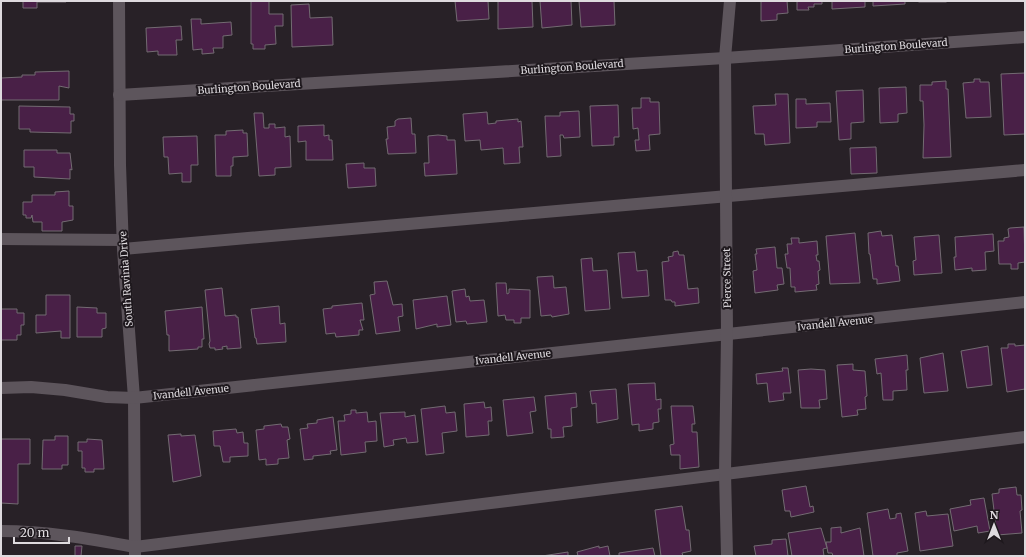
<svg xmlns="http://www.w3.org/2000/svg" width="1026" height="557" font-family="Merriweather,serif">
<rect width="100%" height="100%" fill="#282127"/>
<g fill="#492047" stroke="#736b72">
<path d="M23 1H66V2H37V8H23Z"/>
<path d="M251 1H269V14H283V26H275L276 44 265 45V49H253V44H251Z"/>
<path d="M455 1H488L489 19 457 21Z"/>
<path d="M498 1H532L533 27 498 29Z"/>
<path d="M540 1H571L572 25 542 28Z"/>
<path d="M579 1H614L615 25 581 27Z"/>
<path d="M761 1H787L788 13 777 14V20L761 21Z"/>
<path d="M797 1H822V4H814V7H808L809 10H797Z"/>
<path d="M832 1H865V7L832 9Z"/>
<path d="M873 1H905V4L873 6Z"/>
<rect x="919" y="1" width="27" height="1"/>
<path d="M309 4 310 18 332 17 333 45 292 47 291 5Z"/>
<path d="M191 19H201V24L231 22 232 35 223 36V48H213L214 53 202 54V49L193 50Z"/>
<path d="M181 26 182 40H176L177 55H158V51L147 52 146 28Z"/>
<path d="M69 71V88L59 86V100H1V78L22 77V75H35V72Z"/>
<path d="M1025 73V134L1004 135 1001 74Z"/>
<path d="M974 79H980V82H989L991 117 966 118 963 83 974 82Z"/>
<path d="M946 81V89H948L951 157 923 158 924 125 923 101H920V85H932V82Z"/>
<path d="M906 87 907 113 898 114V122L880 123 879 88Z"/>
<path d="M863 90 864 122 851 123V139L839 140 836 91Z"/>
<path d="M775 94H788L790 143 765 145 764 134H755L753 106 776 105Z"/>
<path d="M641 98H650V102H659L660 134 649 135 650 150 636 151 635 140H639L638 128 633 129 632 108H641Z"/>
<path d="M796 99H806V104L830 103 831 122H817V127L796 128Z"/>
<path d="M618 105 619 137H614V145L592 146 590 106Z"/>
<path d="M19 106 70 107V114H74V121H71V133L30 132V129H19Z"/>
<path d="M579 111 580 137 564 138 563 135H560L561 156 547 157 545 116H560V112Z"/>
<path d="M487 112 488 124 496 123V121L518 119V122L521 121 523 147H519L520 163 504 164 503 148 481 150 480 140 465 141 463 114Z"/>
<path d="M254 113H263L264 128H269V124H275V128L285 127V137L290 136 291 167 275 168V175L259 176Z"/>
<path d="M411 118 412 134H415L416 153 388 154 386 139H388L387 127 395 126V121L398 119Z"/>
<path d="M324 125V136L329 135V140H332L333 160H306V141L298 142V126Z"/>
<path d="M243 130V133H247L248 156 233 157V166H231V176H216L215 135H226V131Z"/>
<path d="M438 135 447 136V140H455L457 174 425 176 424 163H429L428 136Z"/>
<path d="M197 136 198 165H191V182H182V173L169 174 168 157H164L163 137Z"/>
<path d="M876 147 877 173 851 174 850 148Z"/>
<path d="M24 150H57V153H70L72 170 70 169V179L34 177V167H24Z"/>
<path d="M364 163V168H375L376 186 348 188 346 164Z"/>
<path d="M69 191V206H73V220L62 222V231H42V222H33L32 215 31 218H26V215H23V202H32V195H55V192Z"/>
<path d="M1024 227 1025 262 1018 263V269H1011V264H999L998 241H1004V238L1009 237 1008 229 1010 228Z"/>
<path d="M881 231 882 236 892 235 896 266H898L900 281 877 284V279H873L870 254H869L868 233Z"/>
<path d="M855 233 860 283 830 284 826 236Z"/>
<path d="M993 234 994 251 985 252 986 270 972 271V268L955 270 954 257H956L955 237Z"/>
<path d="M939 235 942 273 914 275 913 261 916 260 914 237Z"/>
<path d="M791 238H799V243L817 241 818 255H816L817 261H819L820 270 818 271 819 284 816 285 817 290 795 292V287H791L790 268H787L785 254H788L787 244H792Z"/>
<path d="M775 247 777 268H782L784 284 777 285 778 290 755 293 753 271 757 270 755 254H757L756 249Z"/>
<path d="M678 251 679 255H684L688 289 698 288 699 303 675 306V302H672L671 300H665L662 262 669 261 668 257 673 256V252Z"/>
<path d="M635 252 637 271 647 270 649 296 622 298 618 253Z"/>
<path d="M592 258 593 271 607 270 610 309 585 311 581 259Z"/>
<path d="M553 276 554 288 566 287 569 314 552 317 551 315 541 316 537 277Z"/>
<path d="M387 281 393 305 402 304 403 316 398 317 400 331 376 334 370 295 375 294 374 282Z"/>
<path d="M496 283H506L507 294 509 293V289L530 290V318H521V323H514V320H506L505 315 498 316Z"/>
<path d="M222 288 225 316 236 315V317H238L241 348 227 349V346L222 347 223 349 215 350V348H210L209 344 210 341 205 290Z"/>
<path d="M465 289 466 297 469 296 470 301 484 300 487 322 467 324 466 321 456 322 452 291Z"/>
<path d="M46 295H70V338H61V331L36 333V315H46Z"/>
<path d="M447 296 451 325 437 327V324L416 329 413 300Z"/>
<path d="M362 303 364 320H360L363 330H359V335L336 337 335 333 326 334 323 309 332 308V306Z"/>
<path d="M279 306 280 324 285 323 286 342 257 344 256 338H255L251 309Z"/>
<path d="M77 307 97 308V313H106V328L102 329V337H77Z"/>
<path d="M202 307 204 339H202V347H198V349L169 351V335H167L165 311Z"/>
<path d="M1 309H17V313H24V325H21V335H17V340H1Z"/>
<path d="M1008 344H1015V346L1025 345V389L1007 392 1001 348H1008Z"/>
<path d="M988 346 992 385 967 388 961 351Z"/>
<path d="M943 353 948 391 924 393 920 358Z"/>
<path d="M907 355 908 370H906L907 390 893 391V400H883L881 373 877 374 875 359Z"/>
<path d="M853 364V370L865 371 867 396 865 397 866 409 857 410 858 415 842 417 837 365Z"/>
<path d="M782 368H788L791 393H783L784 400 769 402 767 383 757 384 756 374 783 371Z"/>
<path d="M811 369 825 370 827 399 819 400 820 408H801L798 370Z"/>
<path d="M655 383 656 400 661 399V409H658L659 422 653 423V429L639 431V424L632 425 628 384Z"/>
<path d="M616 389 618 419 597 423 596 403 592 404 590 391Z"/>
<path d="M576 393 577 407 571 408 572 426 563 427 564 437 551 438V429H548L545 396Z"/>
<path d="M534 397 536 411 530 412 533 433 507 436 503 400Z"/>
<path d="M484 402 485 408 491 407 492 421H488L489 435 466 437 464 404Z"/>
<path d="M445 406 446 413 455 412 457 431 442 433 444 453 426 455 421 409Z"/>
<path d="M671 406H693L695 424H692V432H697L699 467 680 469V455H671L670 445 674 444Z"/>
<path d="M351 410H356V413L367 412 368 422 376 421 377 441 365 442 366 452 341 455 338 421H345L344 415 351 414Z"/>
<path d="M405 412V417L415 415 418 442 407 443 406 438 393 440 394 445 384 447 380 413Z"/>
<path d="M333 417 337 450 330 451 331 454 313 456V459L304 460 300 429 308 428 307 424 317 423V420Z"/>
<path d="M281 424 282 427H288L290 439 287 440 289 458 278 459V464L266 465V459L259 460 256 430 264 429V426Z"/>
<path d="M236 429 237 433 243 432 244 443H248V456L230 457V462H223L220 446H214L213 431Z"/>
<path d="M181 434V436L195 435 201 476 173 482 168 435Z"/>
<path d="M55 436H68V465H62V469H42L43 440H55Z"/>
<path d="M1 439H30V464H18V504L1 503Z"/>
<path d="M87 439 102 440 104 469H94V472H85V468H82V451H78V442H87Z"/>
<path d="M806 486 810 507 813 506 814 512 791 517 790 511H785L782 490Z"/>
<path d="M1016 487 1017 495H1021L1022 510 1020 511 1022 533 997 535 992 494 999 493V489Z"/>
<path d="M984 498 990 531 978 533 977 526 954 531 950 509 971 505 970 500Z"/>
<path d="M682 506 686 530H689L691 551 682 553 683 556H661L655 510Z"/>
<path d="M888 509 890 519 896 518V514L901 513 908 551 897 553V556H873L867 513Z"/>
<path d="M926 511 927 516 948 514 953 546 920 551 915 513Z"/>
<path d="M841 527V533L860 528 864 556H833L832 553H828L826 542H831V528Z"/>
<path d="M821 528 827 548 823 549 824 556H792L788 533Z"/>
<path d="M786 539 788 556H756L754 546 772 544V540Z"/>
<path d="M75 546H82L81 556H57H75Z"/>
<path d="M599 546V548L608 546 610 556H578L577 552Z"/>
<path d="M653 548 655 556H619V553Z"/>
<path d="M568 552V556H542Z"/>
</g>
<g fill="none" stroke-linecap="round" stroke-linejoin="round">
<g stroke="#5d555c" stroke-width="12">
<path d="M119 1 120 165 123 249 134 398 135 556"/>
<path d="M119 95 725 58 1025 37"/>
<path d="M1 239 123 240"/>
<path d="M123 249 1025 170"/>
<path d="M1 388 31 387 65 390 107 397 134 398 1025 302"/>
<path d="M1 531C46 531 91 539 135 547L1025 437"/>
<path d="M727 556 725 473 727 334 725 58 730 1"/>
</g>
</g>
<g text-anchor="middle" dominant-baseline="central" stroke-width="4" stroke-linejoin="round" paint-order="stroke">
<g font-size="10" fill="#dedade" stroke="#1e181d">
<text transform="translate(896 46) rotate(-4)">Burlington Boulevard</text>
<text transform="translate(572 67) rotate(-4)">Burlington Boulevard</text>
<text transform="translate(249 87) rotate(-4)">Burlington Boulevard</text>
<text transform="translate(727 278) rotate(-91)">Pierce Street</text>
<text transform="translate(126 279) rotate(-94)">South Ravinia Drive</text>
<text transform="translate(835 323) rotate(-6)">Ivandell Avenue</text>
<text transform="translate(513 357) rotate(-6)">Ivandell Avenue</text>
<text transform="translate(191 392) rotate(-6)">Ivandell Avenue</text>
</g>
</g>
<rect width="1026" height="557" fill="none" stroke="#dedade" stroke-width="4"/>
<g transform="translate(994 525)" stroke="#1e181d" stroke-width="3" paint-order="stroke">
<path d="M0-3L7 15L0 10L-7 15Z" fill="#dedade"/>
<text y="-6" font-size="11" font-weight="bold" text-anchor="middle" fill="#dedade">N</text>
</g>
<path d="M14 537v6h55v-6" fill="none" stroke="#dedade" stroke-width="2"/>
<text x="20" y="537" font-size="12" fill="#dedade" stroke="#1e181d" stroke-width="3" paint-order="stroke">20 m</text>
</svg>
